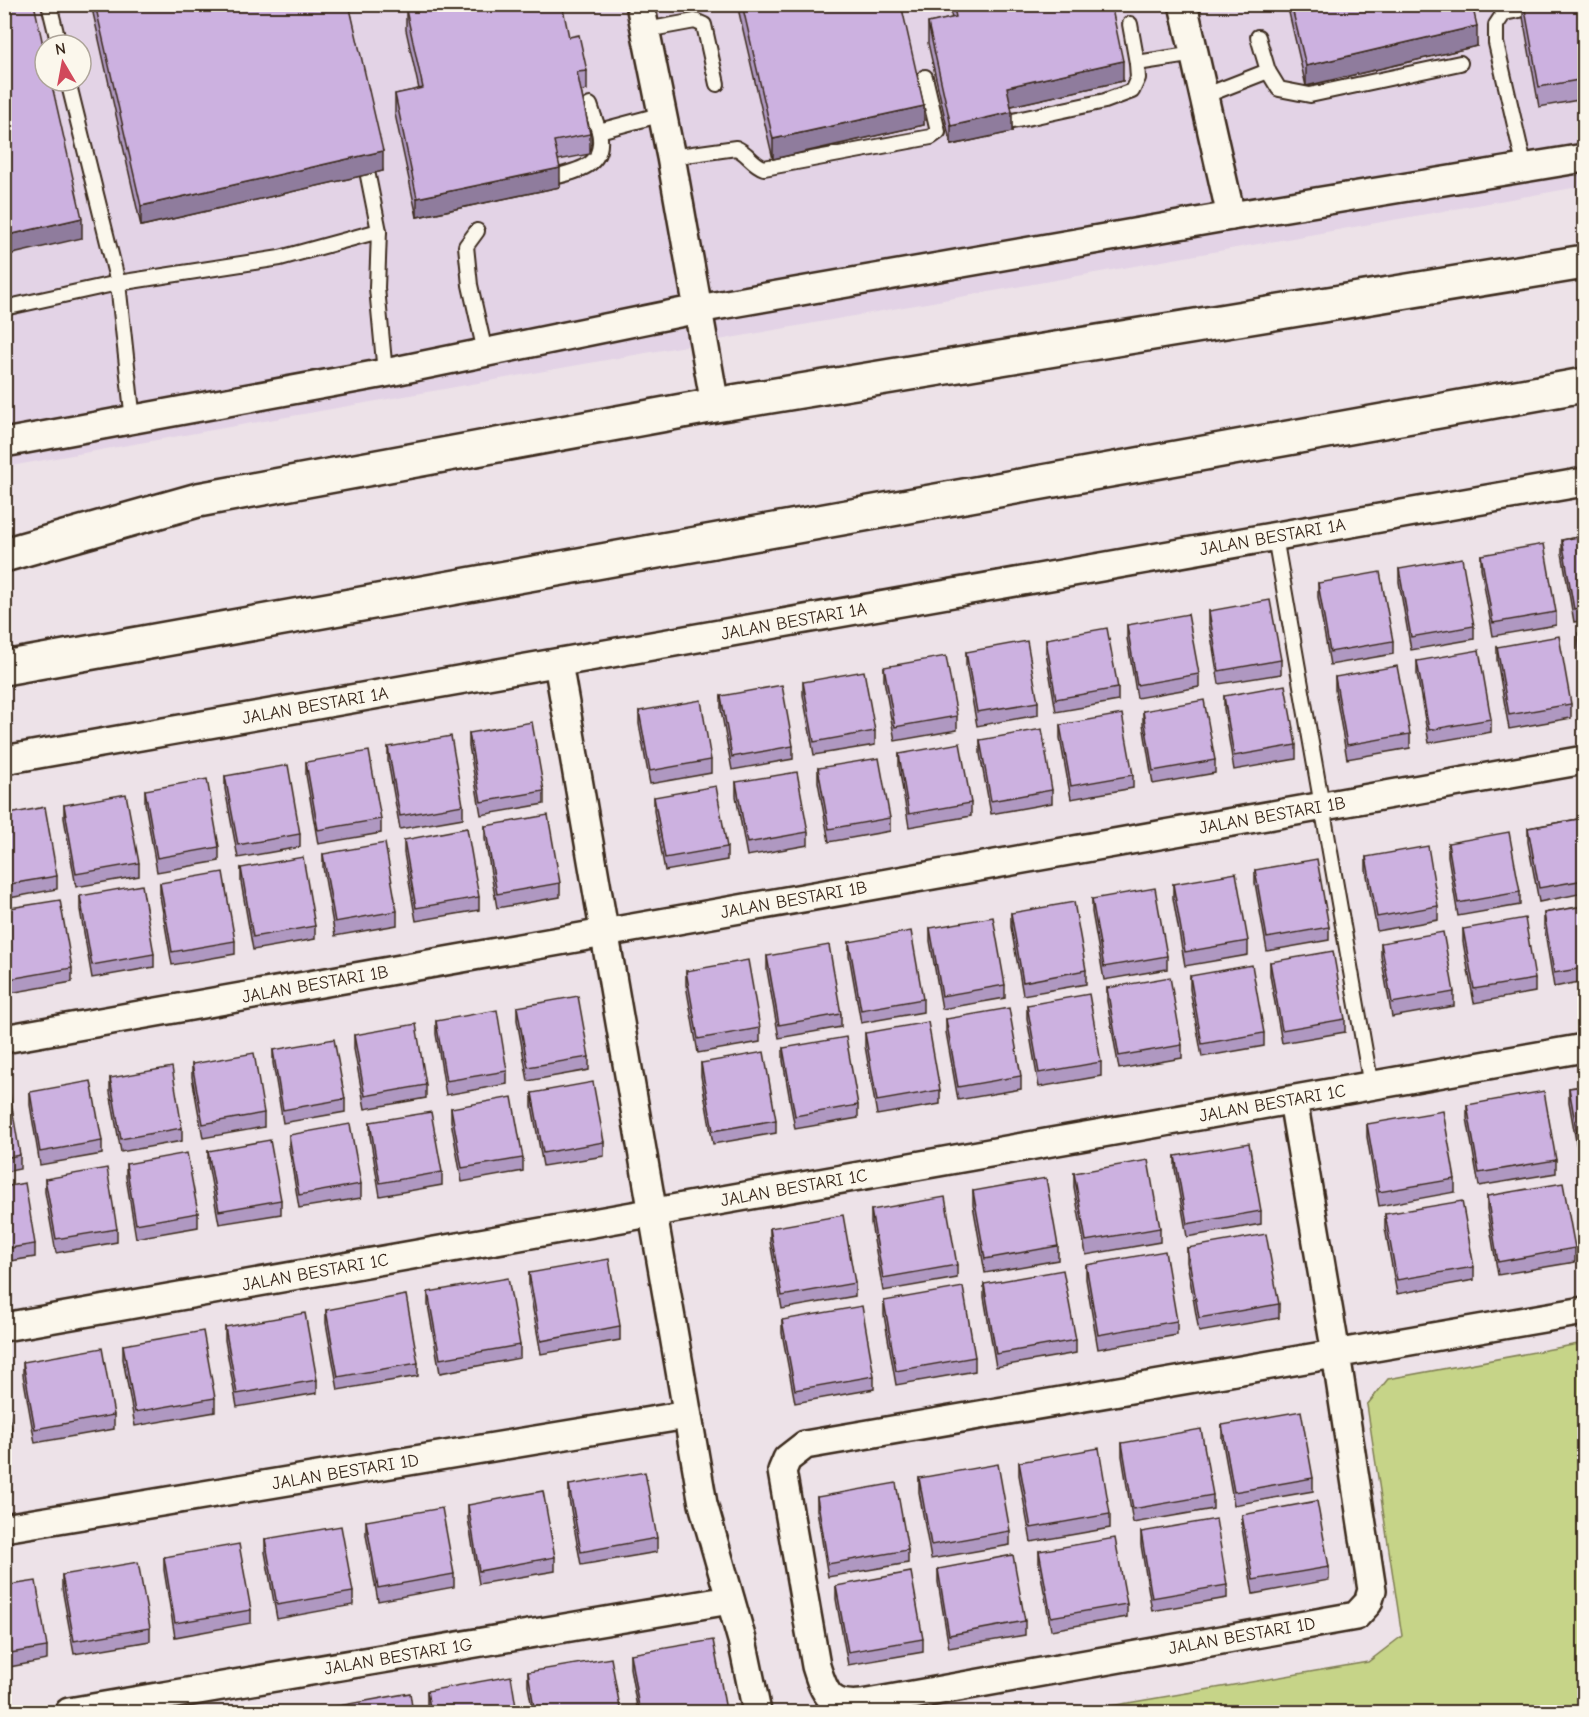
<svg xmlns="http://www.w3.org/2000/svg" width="1589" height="1717" font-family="'Comic Neue',sans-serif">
<rect width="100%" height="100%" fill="#ede2e8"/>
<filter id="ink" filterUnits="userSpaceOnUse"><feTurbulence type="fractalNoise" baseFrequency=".0167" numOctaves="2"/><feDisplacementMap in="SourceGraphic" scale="12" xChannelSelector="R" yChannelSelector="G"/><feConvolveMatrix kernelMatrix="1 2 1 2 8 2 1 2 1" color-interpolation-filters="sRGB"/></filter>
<g filter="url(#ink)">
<path fill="#e3d3e6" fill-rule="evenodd" d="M5 5H1584V186L5 467ZM45 45H81V81H45Z"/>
<path fill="#c6d488" stroke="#807f53" stroke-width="1.5" d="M1584 1343V1712H1075L1368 1662 1402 1636 1367 1405 1388 1379Z"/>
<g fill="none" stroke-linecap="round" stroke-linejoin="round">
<defs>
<g id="lane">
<path d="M49 4 59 45"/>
<path d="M1130 24 1137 63"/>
<path d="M646 30 695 21 704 25 717 84"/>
<path d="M1268 71 1279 89 1310 95 1460 63"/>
<path d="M1204 96 1268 71 1258 37"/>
<path d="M590 105 599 131 663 114"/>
<path d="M994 125 1105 101 1132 91 1138 78 1137 63 1195 54"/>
<path d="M364 156 379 231"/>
<path d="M671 157 736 148C748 153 752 164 764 168L931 137 938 132 925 77"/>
<path d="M1525 169 1496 43V25L1504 13 1550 4"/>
<path d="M554 177C581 170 606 165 599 131"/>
<path d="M477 231 466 246 470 285 485 352"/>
<path d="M4 308 118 283 68 81"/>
<path d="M133 421 118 283 280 258 379 231 377 288 385 373"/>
<path d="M1275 537 1371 1086"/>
</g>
<g id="street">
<path d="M640 4 671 157 715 405"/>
<path d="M1183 4 1231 216"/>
<path d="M4 443 385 373 698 309 1231 216 1584 158"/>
<path d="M558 663 703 1504 742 1640 757 1712"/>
<path id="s1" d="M4 760 1584 482"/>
<path id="s2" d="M4 1039 1584 760"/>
<path d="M1293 1100 1336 1354 1372 1590 1368 1603 1356 1616 862 1704C830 1707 825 1695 816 1666L782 1471 787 1459 805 1445 1584 1311"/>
<path id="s3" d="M4 1327 1584 1048"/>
<path id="s4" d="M4 1528 687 1415"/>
<path id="s5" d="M69 1712 730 1600"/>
</g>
<g id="secondary">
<path d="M4 555 198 500 715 405 1584 262"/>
<path d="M4 668 1584 385"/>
</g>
</defs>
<use href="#lane" stroke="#3b2a1e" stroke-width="18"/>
<use href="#street" stroke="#3b2a1e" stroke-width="32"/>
<use href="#secondary" stroke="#3b2a1e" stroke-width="38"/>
<use href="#lane" stroke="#fbf7ec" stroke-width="14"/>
<use href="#street" stroke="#fbf7ec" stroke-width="27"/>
<use href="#secondary" stroke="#fbf7ec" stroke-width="33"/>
</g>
<g fill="#af98c1" stroke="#3b2a1e" stroke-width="1.5">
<path d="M91 4H349L383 171 141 226Z"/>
<path d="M737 4H901L924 125 773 159Z"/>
<path d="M948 4H1111L1123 81 1011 106 1012 132 951 145 928 43V23L952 18Z"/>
<path d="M1287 4H1472L1477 46 1306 86Z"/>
<path d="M1523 4H1584V99L1539 107 1523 17Z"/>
<path d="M406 10 569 37 587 71V90L581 91 590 134V154L558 160 560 187 417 217 395 114V94L419 89 406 30Z"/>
<path d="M1584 536V620L1574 622 1562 553V540Z"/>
<path d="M1481 555 1556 612V625L1493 636 1481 568Z"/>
<path d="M1399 569 1474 626V639L1411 650 1399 582Z"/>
<path d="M1318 583 1393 641V654L1330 665 1318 597Z"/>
<path d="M1209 611 1281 660V674L1219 684 1209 624Z"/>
<path d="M1127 625 1199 674V687L1137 698 1127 638Z"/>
<path d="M1584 632V682L1578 646V633Z"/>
<path d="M1046 639 1118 688V701L1056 712 1046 652Z"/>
<path d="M1497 647 1571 704V718L1509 729 1497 660Z"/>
<path d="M966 652 1038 702V715L977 726 966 665Z"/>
<path d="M1417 661 1491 719V732L1429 743 1417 674Z"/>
<path d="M884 667 957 716V730L895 741 884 680Z"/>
<path d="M1335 677 1410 734V748L1347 759 1335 690Z"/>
<path d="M803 682 875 731V745L814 755 803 695Z"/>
<path d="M721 696 793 746V759L732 770 721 710Z"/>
<path d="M1224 696 1296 745V759L1234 770 1224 709Z"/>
<path d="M639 711 711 760V773L650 784 639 724Z"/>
<path d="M1143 711 1215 760V773L1153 784 1143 724Z"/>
<path d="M1060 725 1133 775V788L1071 799 1060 738Z"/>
<path d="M469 733 544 791V804L481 815 469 746Z"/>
<path d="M980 740 1052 790V803L991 814 980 754Z"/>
<path d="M388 747 463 805V818L400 829 388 761Z"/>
<path d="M899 754 971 803V816L909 827 899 767Z"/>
<path d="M306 762 381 819V833L318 844 306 775Z"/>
<path d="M818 768 890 818V831L829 842 818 782Z"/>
<path d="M225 776 300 834V847L238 858 225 789Z"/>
<path d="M736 782 808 832V845L747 856 736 796Z"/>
<path d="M145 790 219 847V861L157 872 145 803Z"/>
<path d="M654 797 727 847V860L665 871 654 811Z"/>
<path d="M64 805 139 863V876L76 887 64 818Z"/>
<path d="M4 815 57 876V889L4 899Z"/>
<path d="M1584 818V893L1539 902 1528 842V828Z"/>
<path d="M485 826 560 883V897L497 908 485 839Z"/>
<path d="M404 840 479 897V910L416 921 404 853Z"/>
<path d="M1448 843 1520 892V905L1458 916 1448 856Z"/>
<path d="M323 854 397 911V925L335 936 323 867Z"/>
<path d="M1366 857 1438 906V920L1377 931 1366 870Z"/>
<path d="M241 868 315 926V939L253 950 241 882Z"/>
<path d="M1255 870 1329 927V940L1267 951 1255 883Z"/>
<path d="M160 883 235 941V954L172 965 160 896Z"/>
<path d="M1173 884 1248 941V955L1185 966 1173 898Z"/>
<path d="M80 896 154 954V967L92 978 80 910Z"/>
<path d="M1092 899 1167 956V969L1104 980 1092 912Z"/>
<path d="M1584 906V981L1554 987 1544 926V913Z"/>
<path d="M4 909 72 968V982L10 993 4 963Z"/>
<path d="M1011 913 1086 970V984L1023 995 1011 927Z"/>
<path d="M930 928 1005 985V998L942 1009 930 941Z"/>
<path d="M1463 929 1535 979V992L1474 1003 1463 942Z"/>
<path d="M849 942 923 999V1012L861 1023 849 955Z"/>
<path d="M1381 943 1454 992V1006L1392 1017 1381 956Z"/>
<path d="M767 956 841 1014V1027L779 1038 767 970Z"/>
<path d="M1270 962 1345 1019V1032L1282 1043 1270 975Z"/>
<path d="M686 971 760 1028V1042L698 1053 686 985Z"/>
<path d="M1190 976 1264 1033V1046L1202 1057 1190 989Z"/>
<path d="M1107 988 1182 1045V1058L1119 1069 1107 1001Z"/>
<path d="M1027 1005 1101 1062V1076L1039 1087 1027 1018Z"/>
<path d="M517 1007 589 1057V1070L528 1081 517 1020Z"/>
<path d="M946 1019 1021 1076V1089L958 1100 946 1032Z"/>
<path d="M436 1021 507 1071V1084L446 1095 436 1034Z"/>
<path d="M865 1033 940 1090V1104L877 1115 865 1046Z"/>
<path d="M354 1035 426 1085V1098L365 1109 354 1049Z"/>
<path d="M783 1048 858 1105V1118L795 1129 783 1061Z"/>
<path d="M273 1050 345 1099V1112L283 1123 273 1063Z"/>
<path d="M701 1063 776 1120V1133L713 1144 701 1076Z"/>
<path d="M192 1064 264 1113V1127L203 1138 192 1077Z"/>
<path d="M110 1078 182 1128V1141L121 1152 110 1092Z"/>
<path d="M1584 1086V1169L1581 1170 1569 1102V1088Z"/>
<path d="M30 1092 102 1141V1154L40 1165 30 1105Z"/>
<path d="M532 1093 604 1142V1156L543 1166 532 1106Z"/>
<path d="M4 1096 20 1155V1169L4 1172Z"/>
<path d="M1467 1105 1556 1160V1173L1479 1186 1467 1118Z"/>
<path d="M451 1108 523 1158V1171L462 1182 451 1121Z"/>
<path d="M370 1122 442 1172V1185L380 1196 370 1136Z"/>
<path d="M1367 1124 1455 1179V1192L1379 1206 1367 1137Z"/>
<path d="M289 1135 361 1184V1198L299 1208 289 1148Z"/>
<path d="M208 1151 281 1200V1214L219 1224 208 1164Z"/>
<path d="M1175 1156 1261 1211V1224L1187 1237 1175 1169Z"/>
<path d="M126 1164 198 1213V1227L136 1238 126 1177Z"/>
<path d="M1074 1173 1160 1228V1242L1086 1255 1074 1187Z"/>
<path d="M45 1179 117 1229V1242L56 1253 45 1192Z"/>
<path d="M4 1187 35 1244V1257L4 1262Z"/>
<path d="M973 1191 1058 1246V1260L985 1273 973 1205Z"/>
<path d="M1487 1196 1575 1248V1262L1498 1275 1487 1209Z"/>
<path d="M871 1210 957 1265V1278L883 1291 871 1223Z"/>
<path d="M1385 1214 1474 1267V1280L1397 1294 1385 1228Z"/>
<path d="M770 1228 855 1283V1296L782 1309 770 1241Z"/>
<path d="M1187 1248 1279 1304V1318L1199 1332 1187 1262Z"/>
<path d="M1086 1265 1177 1321V1335L1098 1349 1086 1279Z"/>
<path d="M529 1273 620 1326V1340L541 1354 529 1287Z"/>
<path d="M984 1284 1076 1340V1353L996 1367 984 1297Z"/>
<path d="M428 1292 520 1345V1358L440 1373 428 1305Z"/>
<path d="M884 1301 975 1357V1371L896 1385 884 1315Z"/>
<path d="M326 1310 418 1363V1376L338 1390 326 1323Z"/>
<path d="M782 1320 874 1376V1389L795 1403 782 1333Z"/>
<path d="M225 1327 317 1380V1393L237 1407 225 1340Z"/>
<path d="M123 1345 215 1398V1412L135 1426 123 1359Z"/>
<path d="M23 1362 114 1415V1429L35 1443 23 1375Z"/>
<path d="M4 1391 12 1433V1447L4 1448Z"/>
<path d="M1222 1425 1313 1478V1491L1234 1505 1222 1438Z"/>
<path d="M1122 1443 1213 1495V1509L1133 1523 1122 1456Z"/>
<path d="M1019 1462 1110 1514V1528L1031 1542 1019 1475Z"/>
<path d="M919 1478 1010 1531V1545L931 1559 919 1492Z"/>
<path d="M569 1485 657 1538V1552L581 1565 569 1499Z"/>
<path d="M817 1497 908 1550V1563L828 1577 817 1510Z"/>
<path d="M468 1505 555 1557V1571L479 1584 468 1518Z"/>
<path d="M1242 1515 1329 1567V1580L1253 1594 1242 1528Z"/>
<path d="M366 1521 454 1574V1587L378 1601 366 1535Z"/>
<path d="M1141 1532 1227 1585V1598L1152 1611 1141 1545Z"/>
<path d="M265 1539 353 1592V1605L277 1619 265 1552Z"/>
<path d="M1039 1551 1127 1604V1617L1051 1630 1039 1564Z"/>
<path d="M164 1557 251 1610V1623L175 1637 164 1570Z"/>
<path d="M938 1569 1025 1621V1635L949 1648 938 1582Z"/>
<path d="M62 1575 150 1628V1641L74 1654 62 1588Z"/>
<path d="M4 1586 47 1647V1660L4 1668Z"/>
<path d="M836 1586 923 1639V1652L848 1665 836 1599Z"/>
<path d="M630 1654 726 1710V1713H638L630 1668Z"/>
<path d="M528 1672 621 1713H533L528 1686Z"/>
<path d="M427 1691 517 1713H429L427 1704Z"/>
</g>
<g fill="#8f7c9d" stroke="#3b2a1e" stroke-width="1.5">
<path d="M370 4H396L370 10Z"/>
<path d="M1477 26V46L1306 86V66Z"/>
<path d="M1123 61V81L1007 107V87Z"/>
<path d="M924 106V125L773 159V139Z"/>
<path d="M1012 112V132L951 145V126Z"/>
<path d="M383 151V171L141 226V206Z"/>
<path d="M560 168V187L417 217V198Z"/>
<path d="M82 218V238L4 256V236Z"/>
</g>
<g fill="#ccb1e0" stroke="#3b2a1e" stroke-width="1.5">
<path d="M4 4H34L45 54V81H51L82 218 4 236Z"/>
<path d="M95 4H349L383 151 141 206Z"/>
<path d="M432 4H562L569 37 579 35 587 71 577 72 590 134 554 141 560 168 417 198 395 94 423 88 406 10Z"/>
<path d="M742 4H901L924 106 773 139Z"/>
<path d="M953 4H1111L1123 61 1007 87 1012 112 951 126 928 23 956 17Z"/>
<path d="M1291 4H1472L1477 26 1306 66Z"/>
<path d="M1524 4H1584V79L1539 87Z"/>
<path d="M1584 536V607L1574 609 1562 540Z"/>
<path d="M1544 544 1556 612 1493 623 1481 555Z"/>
<path d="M1462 558 1474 626 1411 637 1399 569Z"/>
<path d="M1380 572 1393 641 1330 652 1318 583Z"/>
<path d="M1270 600 1281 660 1219 671 1209 611Z"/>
<path d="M1188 614 1199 674 1137 685 1127 625Z"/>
<path d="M1107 628 1118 688 1056 699 1046 639Z"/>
<path d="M1584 632V668L1578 633Z"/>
<path d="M1559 636 1571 704 1509 715 1497 647Z"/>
<path d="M1027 641 1038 702 977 712 966 652Z"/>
<path d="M1479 650 1491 719 1429 730 1417 661Z"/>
<path d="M946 656 957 716 895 727 884 667Z"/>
<path d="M1397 666 1410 734 1347 745 1335 677Z"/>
<path d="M864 671 875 731 814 742 803 682Z"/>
<path d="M782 685 793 746 732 757 721 696Z"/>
<path d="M1285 685 1296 745 1234 756 1224 696Z"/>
<path d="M701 700 711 760 650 771 639 711Z"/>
<path d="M1204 700 1215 760 1153 771 1143 711Z"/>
<path d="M1122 714 1133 775 1071 786 1060 725Z"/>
<path d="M532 722 544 791 481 802 469 733Z"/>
<path d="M1042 729 1052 790 991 801 980 740Z"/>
<path d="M451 736 463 805 400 816 388 747Z"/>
<path d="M960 743 971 803 909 814 899 754Z"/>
<path d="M369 751 381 819 318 830 306 762Z"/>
<path d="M879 758 890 818 829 829 818 768Z"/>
<path d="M288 765 300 834 238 845 225 776Z"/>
<path d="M797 772 808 832 747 843 736 782Z"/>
<path d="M207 779 219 847 157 858 145 790Z"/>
<path d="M716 786 727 847 665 858 654 797Z"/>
<path d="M126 794 139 863 76 874 64 805Z"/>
<path d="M45 807 57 876 4 885V815Z"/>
<path d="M548 815 560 883 497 894 485 826Z"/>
<path d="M1584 818V880L1539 888 1528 828Z"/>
<path d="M467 828 479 897 416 908 404 840Z"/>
<path d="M1509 832 1520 892 1458 903 1448 843Z"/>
<path d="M385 843 397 911 335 922 323 854Z"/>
<path d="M1428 846 1438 906 1377 917 1366 857Z"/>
<path d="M303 857 315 926 253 937 241 868Z"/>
<path d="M1317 859 1329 927 1267 938 1255 870Z"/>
<path d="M223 872 235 941 172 952 160 883Z"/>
<path d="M1236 873 1248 941 1185 952 1173 884Z"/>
<path d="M142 885 154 954 92 965 80 896Z"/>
<path d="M1155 888 1167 956 1104 967 1092 899Z"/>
<path d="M60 900 72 968 10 979 4 950V909Z"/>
<path d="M1074 902 1086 970 1023 982 1011 913Z"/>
<path d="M1584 906V968L1554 973 1544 913Z"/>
<path d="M993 917 1005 985 942 996 930 928Z"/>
<path d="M1525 918 1535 979 1474 989 1463 929Z"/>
<path d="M911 931 923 999 861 1010 849 942Z"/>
<path d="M1443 932 1454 992 1392 1003 1381 943Z"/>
<path d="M829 945 841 1014 779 1025 767 956Z"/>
<path d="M1333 951 1345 1019 1282 1030 1270 962Z"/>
<path d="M748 960 760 1028 698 1039 686 971Z"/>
<path d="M1252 965 1264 1033 1202 1044 1190 976Z"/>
<path d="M1170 977 1182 1045 1119 1056 1107 988Z"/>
<path d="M1089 994 1101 1062 1039 1073 1027 1005Z"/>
<path d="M578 996 589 1057 528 1067 517 1007Z"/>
<path d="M1009 1008 1021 1076 958 1087 946 1019Z"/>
<path d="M497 1010 507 1071 446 1081 436 1021Z"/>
<path d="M928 1022 940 1090 877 1101 865 1033Z"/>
<path d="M416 1024 426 1085 365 1096 354 1035Z"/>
<path d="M846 1037 858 1105 795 1116 783 1048Z"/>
<path d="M334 1039 345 1099 283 1110 273 1050Z"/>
<path d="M764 1052 776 1120 713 1131 701 1063Z"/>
<path d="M254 1053 264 1113 203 1124 192 1064Z"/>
<path d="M172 1067 182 1128 121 1139 110 1078Z"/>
<path d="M91 1081 102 1141 40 1152 30 1092Z"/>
<path d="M593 1082 604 1142 543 1153 532 1093Z"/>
<path d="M1584 1086V1156L1581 1157 1569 1088Z"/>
<path d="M1544 1091 1556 1160 1479 1173 1467 1105Z"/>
<path d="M10 1095 20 1155 4 1158V1096Z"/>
<path d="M512 1097 523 1158 462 1168 451 1108Z"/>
<path d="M1443 1111 1455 1179 1379 1192 1367 1124Z"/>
<path d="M431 1112 442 1172 380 1183 370 1122Z"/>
<path d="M350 1124 361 1184 299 1195 289 1135Z"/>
<path d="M270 1140 281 1200 219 1211 208 1151Z"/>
<path d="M1249 1143 1261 1211 1187 1224 1175 1156Z"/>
<path d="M187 1153 198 1213 136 1224 126 1164Z"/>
<path d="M1148 1160 1160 1228 1086 1241 1074 1173Z"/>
<path d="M107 1168 117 1229 56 1239 45 1179Z"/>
<path d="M1046 1178 1058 1246 985 1259 973 1191Z"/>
<path d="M25 1183 35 1244 4 1249V1187Z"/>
<path d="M1563 1183 1575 1248 1498 1262 1487 1196Z"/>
<path d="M945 1197 957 1265 883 1278 871 1210Z"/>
<path d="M1462 1201 1474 1267 1397 1280 1385 1214Z"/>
<path d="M843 1215 855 1283 782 1296 770 1228Z"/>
<path d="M1266 1234 1279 1304 1199 1318 1187 1248Z"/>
<path d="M1165 1251 1177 1321 1098 1335 1086 1265Z"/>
<path d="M609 1259 620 1326 541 1341 529 1273Z"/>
<path d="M1063 1270 1076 1340 996 1354 984 1284Z"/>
<path d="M508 1278 520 1345 440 1359 428 1292Z"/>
<path d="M963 1287 975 1357 896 1371 884 1301Z"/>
<path d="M406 1295 418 1363 338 1377 326 1310Z"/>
<path d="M862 1306 874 1376 795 1390 782 1320Z"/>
<path d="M305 1313 317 1380 237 1394 225 1327Z"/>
<path d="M203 1331 215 1398 135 1412 123 1345Z"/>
<path d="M102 1348 114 1415 35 1429 23 1362Z"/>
<path d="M4 1391 12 1433 4 1435Z"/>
<path d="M1301 1411 1313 1478 1234 1492 1222 1425Z"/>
<path d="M1201 1429 1213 1495 1133 1509 1122 1443Z"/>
<path d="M1099 1448 1110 1514 1031 1528 1019 1462Z"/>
<path d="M998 1464 1010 1531 931 1545 919 1478Z"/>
<path d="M645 1472 657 1538 581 1552 569 1485Z"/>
<path d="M896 1483 908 1550 828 1564 817 1497Z"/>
<path d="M543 1491 555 1557 479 1571 468 1505Z"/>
<path d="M1317 1501 1329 1567 1253 1580 1242 1515Z"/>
<path d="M442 1508 454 1574 378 1588 366 1521Z"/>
<path d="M1216 1519 1227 1585 1152 1598 1141 1532Z"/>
<path d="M341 1526 353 1592 277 1605 265 1539Z"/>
<path d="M1115 1538 1127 1604 1051 1617 1039 1551Z"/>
<path d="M239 1544 251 1610 175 1623 164 1557Z"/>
<path d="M1013 1555 1025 1621 949 1635 938 1569Z"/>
<path d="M138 1562 150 1628 74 1641 62 1575Z"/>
<path d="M911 1572 923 1639 848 1652 836 1586Z"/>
<path d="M36 1581 47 1647 4 1654V1586Z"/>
<path d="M713 1640 726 1710 714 1713H640L630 1654Z"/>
<path d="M611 1658 621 1713H535L528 1672Z"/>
<path d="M511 1676 517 1713H431L427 1691Z"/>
<path d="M410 1693 413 1713H328L327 1708Z"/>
</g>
</g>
<g text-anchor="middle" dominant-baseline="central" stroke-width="4.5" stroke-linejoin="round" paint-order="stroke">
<g font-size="18" fill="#3b2a1e" stroke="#fbf7ec">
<text stroke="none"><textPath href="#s1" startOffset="1288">JALAN BESTARI 1A</textPath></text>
<text stroke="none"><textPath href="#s1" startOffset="802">JALAN BESTARI 1A</textPath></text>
<text stroke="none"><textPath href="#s1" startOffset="316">JALAN BESTARI 1A</textPath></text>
<text stroke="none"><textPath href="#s2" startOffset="1288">JALAN BESTARI 1B</textPath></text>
<text stroke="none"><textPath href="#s2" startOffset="802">JALAN BESTARI 1B</textPath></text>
<text stroke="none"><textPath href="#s2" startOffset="316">JALAN BESTARI 1B</textPath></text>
<text stroke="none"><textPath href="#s3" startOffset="1288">JALAN BESTARI 1C</textPath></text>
<text stroke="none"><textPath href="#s3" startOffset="802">JALAN BESTARI 1C</textPath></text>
<text stroke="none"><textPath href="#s3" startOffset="316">JALAN BESTARI 1C</textPath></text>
<text stroke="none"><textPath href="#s4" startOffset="346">JALAN BESTARI 1D</textPath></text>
<text transform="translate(1242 1636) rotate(-10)">JALAN BESTARI 1D</text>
<text stroke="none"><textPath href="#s5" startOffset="334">JALAN BESTARI 1G</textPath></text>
</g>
</g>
<rect width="1589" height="1717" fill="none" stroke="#fbf7ec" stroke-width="24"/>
<rect x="12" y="12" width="1565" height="1693" fill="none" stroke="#3b2a1e" stroke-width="2" filter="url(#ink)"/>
<g transform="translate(63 63) rotate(350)"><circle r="28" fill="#fbf7ec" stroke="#aea59a" stroke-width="1.5"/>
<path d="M0-4.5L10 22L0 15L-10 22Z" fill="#d1495b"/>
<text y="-9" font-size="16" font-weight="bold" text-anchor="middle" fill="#3b2a1e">N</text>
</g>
</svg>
